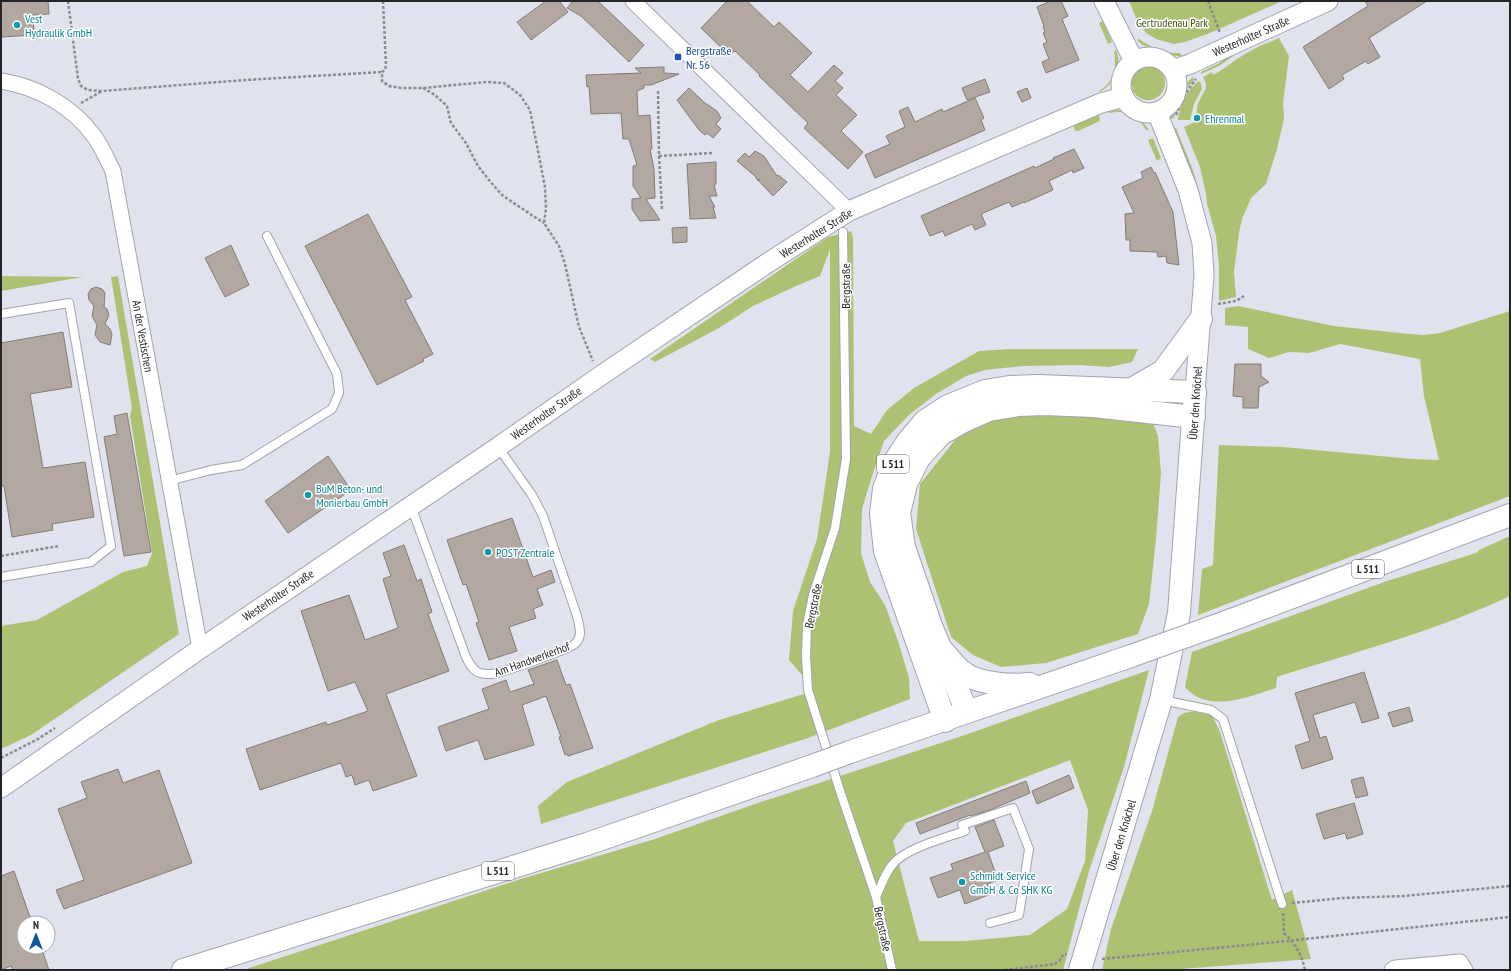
<svg xmlns="http://www.w3.org/2000/svg" width="1511" height="971" font-family="'PT Sans Narrow',sans-serif">
<rect width="100%" height="100%" fill="#e0e2ed"/>
<g fill="#adc173" fill-rule="evenodd">
<path d="M1129 1H1282L1210 33 1185 42 1174 44 1156 39 1146 33 1136 18Z"/>
<path d="M1103 21 1112 42 1108 44 1099 23Z"/>
<path d="M1279 38 1289 56 1283 103 1284 119 1277 149 1266 184 1251 198 1242 219 1239 233 1234 272 1236 297 1219 301V266L1216 236 1207 204 1206 194 1200 167 1184 127 1195 122 1198 103 1206 88V84L1203 77 1212 72 1213 75C1225 69 1234 60 1245 54 1256 47 1268 43 1279 38Z"/>
<path d="M1139 39C1152 48 1165 54 1180 53L1182 56C1171 57 1145 49 1137 40Z"/>
<path d="M1243 49 1219 66 1201 74V72L1218 64 1233 52Z"/>
<path d="M1116 50C1123 65 1114 86 1099 92V91C1114 82 1117 68 1114 51Z"/>
<circle cx="1148" cy="83" r="17"/>
<path d="M1193 77 1194 80C1184 91 1176 103 1174 118L1171 119C1172 107 1183 85 1193 77Z"/>
<path d="M1199 81 1201 84 1202 89 1194 104 1190 120H1178C1179 107 1187 89 1199 81Z"/>
<path d="M1118 110C1132 111 1142 119 1149 130H1146C1140 119 1130 111 1116 112 1112 112 1111 114 1107 112Z"/>
<path d="M1099 115 1100 121 1078 131H1075L1073 125Z"/>
<path d="M1176 128C1185 152 1199 178 1200 204L1173 129Z"/>
<path d="M1153 138 1161 158 1157 161 1148 140Z"/>
<path d="M851 231 853 238 854 426 871 434 887 410 914 388 979 351 1010 349H1138L1132 362 1109 367 1079 365 1023 366 985 370 966 376 936 394 910 414 884 441 872 476 862 509 861 553 870 582 885 605 898 641 909 678 910 699 808 738 541 824 538 806 567 782 719 720 807 693 802 675 789 660 793 611 817 539 830 452V249L820 276 796 286 753 306 719 328 655 362 650 359 828 237Z"/>
<path d="M1 276 83 277 1 291Z"/>
<path d="M118 276 179 634 31 735 1 749V626L37 620 123 572 147 566 152 553 130 416 132 408 111 277Z"/>
<path d="M1238 306 1334 326 1409 334 1424 335 1440 333 1510 311V496L1198 615 1202 569 1213 565 1219 445 1283 447 1412 459 1439 460 1424 396 1420 359 1340 344 1309 353 1289 352 1269 358 1248 349V327L1225 325V308Z"/>
<path d="M1040 410 1153 423 1158 436 1161 473 1156 539 1149 604 1138 634 1046 663 1001 667 973 655 951 637 916 529 920 484 963 430 984 419Z"/>
<path d="M1510 536V596C1436 631 1355 652 1277 677L1276 688C1248 697 1208 714 1185 687L1192 652 1387 581 1479 552 1477 551Z"/>
<path d="M1149 670 1124 767 1089 871 1063 970H243L521 879 655 839 752 805 965 735ZM1070 760 1088 810 1085 861 1067 909 1030 935 966 941H919L893 841 906 823Z"/>
<path d="M1202 710 1212 715 1220 732 1272 900 1292 890 1311 959 1168 970H1102L1111 929 1152 811 1178 717 1184 713Z"/>
</g>
<g fill="#b2a8a1" stroke="#857c75">
<path d="M1 1H48L49 14 33 15 34 35 1 37Z"/>
<path d="M546 1H559L568 12 531 40 517 22Z"/>
<path d="M573 1H598L644 45 629 62 581 16 567 8Z"/>
<path d="M727 1H747L774 27 779 22 812 53 790 75 808 92 834 65 843 73 835 81 843 88 836 95 857 115 841 131 863 152 848 169 804 128 808 123 759 76 760 75 735 51 728 54 701 28Z"/>
<path d="M1051 1H1061L1068 16 1062 19 1079 60 1046 73 1042 62 1049 59 1043 44 1047 42 1043 33 1045 32 1043 26H1044L1037 7Z"/>
<path d="M1365 1H1427L1369 38 1380 57 1368 64 1366 61 1342 75 1344 79 1329 89 1303 47 1368 6Z"/>
<path d="M664 67V73L679 74 651 85H644V88L637 91 638 116 650 115 652 149H650L654 169 655 198 646 199 660 220 640 221 632 209V199L641 198 633 186V166L637 165 629 139H623L621 113 591 114 589 86 587 87 586 75 641 73 635 68Z"/>
<path d="M985 79 990 92 967 100 962 88Z"/>
<path d="M689 88 705 103 717 111 721 118 716 124 721 129 713 138 707 133 705 135 699 130 677 100Z"/>
<path d="M1027 88 1031 98 1022 102 1017 92Z"/>
<path d="M975 98 984 118 981 120 985 130 875 178 865 155 890 144 886 136 905 127 899 111 908 107 915 122 942 109 943 112Z"/>
<path d="M1074 149 1084 168 1073 173 1072 170 1049 181 1053 190 1024 203V202L1012 207 1009 202 981 214 986 225 975 230 972 224 945 236 943 231 930 236 921 216 1034 166 1035 168 1054 159 1053 158Z"/>
<path d="M755 151 764 156 777 176 778 175 787 182 773 196 758 180H760L759 179 758 181 755 176 737 161 745 153 749 157Z"/>
<path d="M716 162V184L714 185 717 196H709L715 207H713L716 218 690 219 687 164Z"/>
<path d="M1151 167 1154 173 1155 172 1173 212 1179 265 1167 263 1166 256 1158 257 1157 252 1130 251V240H1126L1125 214 1134 213 1122 187 1143 178 1141 172Z"/>
<path d="M368 214 412 297 405 300 433 354 423 359 424 361 377 385 305 246Z"/>
<path d="M687 227V242L673 243 672 228Z"/>
<path d="M231 245 249 285 225 297 205 258Z"/>
<path d="M96 287 102 289 105 293 104 307 107 309 109 315 105 324 110 329 112 334 110 345 100 342 95 335 97 325 92 316 94 306 89 300 88 294 91 289Z"/>
<path d="M63 332 72 387 30 394 43 468 85 462 94 517 52 524 53 530 12 537 4 486H1V343Z"/>
<path d="M1235 364H1261V376L1269 382 1259 387 1258 408H1243V397L1233 396Z"/>
<path d="M127 413 151 552 124 556 104 437 117 434 114 416Z"/>
<path d="M328 456 351 490 288 533 265 501Z"/>
<path d="M512 518 533 577 551 570 555 582 537 589 543 605 533 609 536 618 509 627 517 651 489 660 476 623 479 622 466 584 463 585 447 540Z"/>
<path d="M404 545 417 581 421 579 432 612 428 614 449 671 386 694 417 776 373 791 369 780 355 785 352 775 346 777 341 763 260 790 246 749 326 722 327 725 368 711 355 682 328 691 301 611 349 595 365 640 398 628 383 579 391 576 383 553Z"/>
<path d="M557 660 566 685 570 684 593 748 568 756 567 754 565 755 559 737H561L546 696 522 705 534 745 485 760 478 740 446 751 438 727 489 709 482 689 506 680 510 692 534 684 528 670Z"/>
<path d="M1364 672 1379 718 1362 723 1355 702 1313 715 1320 738 1326 736 1333 759 1302 769 1295 746 1310 741 1295 693Z"/>
<path d="M1409 707 1413 721 1393 727 1388 713Z"/>
<path d="M118 769 123 783 159 770 192 863 64 909 56 890 84 880 58 809 87 798 81 782Z"/>
<path d="M1069 775 1074 788 1037 804 1032 791Z"/>
<path d="M1363 777 1368 795 1356 798 1351 780Z"/>
<path d="M1026 781 1030 793 990 810 971 816 970 815 920 834 916 823Z"/>
<path d="M1354 803 1363 834 1347 839 1345 833 1324 839 1316 814Z"/>
<path d="M994 820 1004 846 988 852 998 880 987 884 991 894 965 904 960 890 938 898 930 878 953 870 951 864 985 852 975 827Z"/>
<path d="M14 871 32 923H24V947H41L49 970H13L11 966 1 970V876Z"/>
</g>
<g fill="none" stroke-linecap="round" stroke-linejoin="round">
<defs>
<g id="service">
<path d="M843 232 846 459 835 528 813 595 807 625 806 656 808 690 841 794 876 897 892 970"/>
<path d="M1 314 69 303 111 546 91 562 1 577"/>
<path d="M169 481 211 470 242 465 332 409 339 393 337 374 267 236"/>
<path d="M411 506 466 657C469 663 473 671 480 673 483 674 488 674 492 674 504 672 568 650 576 643 583 636 579 625 577 616L543 516 532 495 498 447"/>
<path d="M1162 700 1211 710 1223 719 1282 904"/>
<path d="M876 897C881 886 885 873 893 864 906 848 945 838 965 831L962 825 1013 808 1029 849 1019 915 990 923"/>
</g>
<g id="minor">
<path d="M633 1 849 211"/>
<path d="M1 81C38 87 72 106 94 136 102 147 107 159 113 171L200 649"/>
<path d="M1392 970 1395 968 1460 962 1465 970"/>
</g>
<g id="tertiary">
<path d="M1104 1 1134 61"/>
<circle cx="1149" cy="85" r="28"/>
<path d="M1173 70 1190 64 1328 1"/>
<path d="M1157 112 1188 190 1202 243 1204 275 1195 392"/>
<path d="M1 788 200 649 498 447 606 372 766 264 849 211 1101 103 1124 97"/>
</g>
<path id="secondary" d="M1080 970 1161 700 1179 613 1195 392"/>
<g id="primary">
<path d="M1132 389 1163 371 1201 319"/>
<path d="M945 721 885 551 881 514 884 489 893 464 908 441 925 421 948 406 985 391 1009 387 1038 386 1195 392"/>
<path d="M850 752 967 712 931 626 904 547 899 513 906 484 919 458 941 434 964 421 989 410 1018 405 1045 404 1093 406 1194 417"/>
<path d="M183 970 587 844 812 766"/>
</g>
<g id="trunk">
<path d="M1226 622 1510 515"/>
<path d="M940 648C948 656 955 667 964 673 978 684 1013 686 1030 684"/>
<path d="M967 712 1131 656"/>
</g>
</defs>
<use href="#service" stroke="#a2a3ae" stroke-width="10"/>
<use href="#minor" stroke="#a2a3ae" stroke-width="17"/>
<use href="#tertiary" stroke="#a2a3ae" stroke-width="21"/>
<use href="#secondary" stroke="#a2a3ae" stroke-width="24"/>
<use href="#primary" stroke="#a2a3ae" stroke-width="24"/>
<use href="#trunk" stroke="#a2a3ae" stroke-width="24"/>
<g stroke="#8a8b93" stroke-width="2.5" stroke-dasharray="3 2" stroke-linecap="butt">
<path d="M68 1 78 79 81 86 88 90 102 91 245 80 382 72"/>
<path d="M383 1 386 65 385 70 382 72V81L389 86 401 88H423L486 82 504 83 520 95 530 110 545 187 546 209 544 223 559 246 565 264 579 327 593 361"/>
<path d="M1208 1 1220 33"/>
<path d="M423 88 435 95 447 106 451 123 466 143 478 166 489 180 502 195 530 214 544 223"/>
<path d="M658 91 659 156 662 210"/>
<path d="M81 103 102 91"/>
<path d="M1176 115 1183 97 1196 79"/>
<path d="M659 156 713 153"/>
<path d="M1218 304 1236 301 1244 296"/>
<path d="M1 556 59 546"/>
<path d="M1 758 38 739 55 728"/>
<path d="M1292 903 1342 898 1404 896 1510 886"/>
<path d="M1283 913 1284 933C1295 943 1302 955 1305 970"/>
<path d="M1102 959 1277 942 1510 917"/>
<path d="M1005 970 1055 964 1060 960 1063 955 1067 954"/>
</g>
<use href="#service" stroke="#fff" stroke-width="8"/>
<use href="#minor" stroke="#fff" stroke-width="15"/>
<use href="#tertiary" stroke="#fff" stroke-width="19"/>
<use href="#secondary" stroke="#fff" stroke-width="22"/>
<use href="#primary" stroke="#fff" stroke-width="22"/>
<use href="#trunk" stroke="#fff" stroke-width="22"/>
<defs>
<path id="primary-bridge" d="M812 766 850 752"/>
<path id="trunk-bridge" d="M1131 656 1226 622"/>
</defs>
<use href="#primary-bridge" stroke="#a2a3ae" stroke-width="24" stroke-linecap="butt"/>
<use href="#trunk-bridge" stroke="#a2a3ae" stroke-width="24" stroke-linecap="butt"/>
<use href="#primary-bridge" stroke="#fff" stroke-width="22"/>
<use href="#trunk-bridge" stroke="#fff" stroke-width="22"/>
</g>
<g fill="#0f9aa8" stroke="#fff" stroke-width="1.5">
<circle cx="17" cy="25" r="4"/>
<circle cx="1197" cy="118" r="4"/>
<circle cx="308" cy="495" r="4"/>
<circle cx="488" cy="552" r="4"/>
<circle cx="962" cy="882" r="4"/>
</g>
<rect fill="#1a4fb4" stroke="#fff" stroke-width="1.5" x="674" y="53" width="8" height="8" rx="2"/>
<g text-anchor="middle" dominant-baseline="central" stroke-width="3" stroke-linejoin="round" paint-order="stroke">
<g fill="#fff" stroke="#666669" stroke-width="1">
<rect x="877" y="455" width="32" height="18" rx="3"/>
<rect x="1352" y="560" width="32" height="18" rx="3"/>
<rect x="482" y="862" width="32" height="18" rx="3"/>
</g>
<g font-size="11" font-weight="bold" fill="#242529">
<text x="893" y="464">L 511</text>
<text x="1368" y="569">L 511</text>
<text x="498" y="871">L 511</text>
</g>
<g font-size="12" fill="#0d838f" stroke="#fff" text-anchor="start">
<text x="25" y="18">Vest<tspan x="25" dy="14">Hydraulik GmbH</tspan></text>
<text x="1205" y="118">Ehrenmal</text>
<text x="316" y="488">BuM Beton- und<tspan x="316" dy="14">Monierbau GmbH</tspan></text>
<text x="496" y="552">POST Zentrale</text>
<text x="970" y="875">Schmidt Service<tspan x="970" dy="14">GmbH &amp; Co SHK KG</tspan></text>
</g>
<g font-size="12" fill="#455312" stroke="#fff">
<text x="1172" y="22">Gertrudenau Park</text>
</g>
<g font-size="12" fill="#242529" stroke="#fff">
<text transform="translate(1251 36) rotate(-24)">Westerholter Straße</text>
<text transform="translate(816 233) rotate(-32)">Westerholter Straße</text>
<text transform="translate(845 286) rotate(-90)">Bergstraße</text>
<text transform="translate(143 336) rotate(80)">An der Vestischen</text>
<text transform="translate(1195 403) rotate(-86)">Über den Knöchel</text>
<text transform="translate(546 413) rotate(-35)">Westerholter Straße</text>
<text transform="translate(278 595) rotate(-34)">Westerholter Straße</text>
<text transform="translate(813 606) rotate(-78)">Bergstraße</text>
<text transform="translate(532 659) rotate(-20)">Am Handwerkerhof</text>
<text transform="translate(1121 835) rotate(-73)">Über den Knöchel</text>
<text transform="translate(883 929) rotate(78)">Bergstraße</text>
</g>
<g font-size="12" fill="#164399" stroke="#fff" text-anchor="start">
<text x="686" y="50">Bergstraße<tspan x="686" dy="14">Nr. 56</tspan></text>
</g>
</g>
<rect width="1511" height="971" fill="none" stroke="#242529" stroke-width="4"/>
<g transform="translate(36 935)"><circle r="19" fill="#ffffff" stroke="#a7a8a9"/>
<path d="M0-3L7 15L0 10L-7 15Z" fill="#0b55a4"/>
<text y="-6" font-size="11" font-weight="bold" text-anchor="middle" fill="#242529">N</text>
</g>
</svg>
